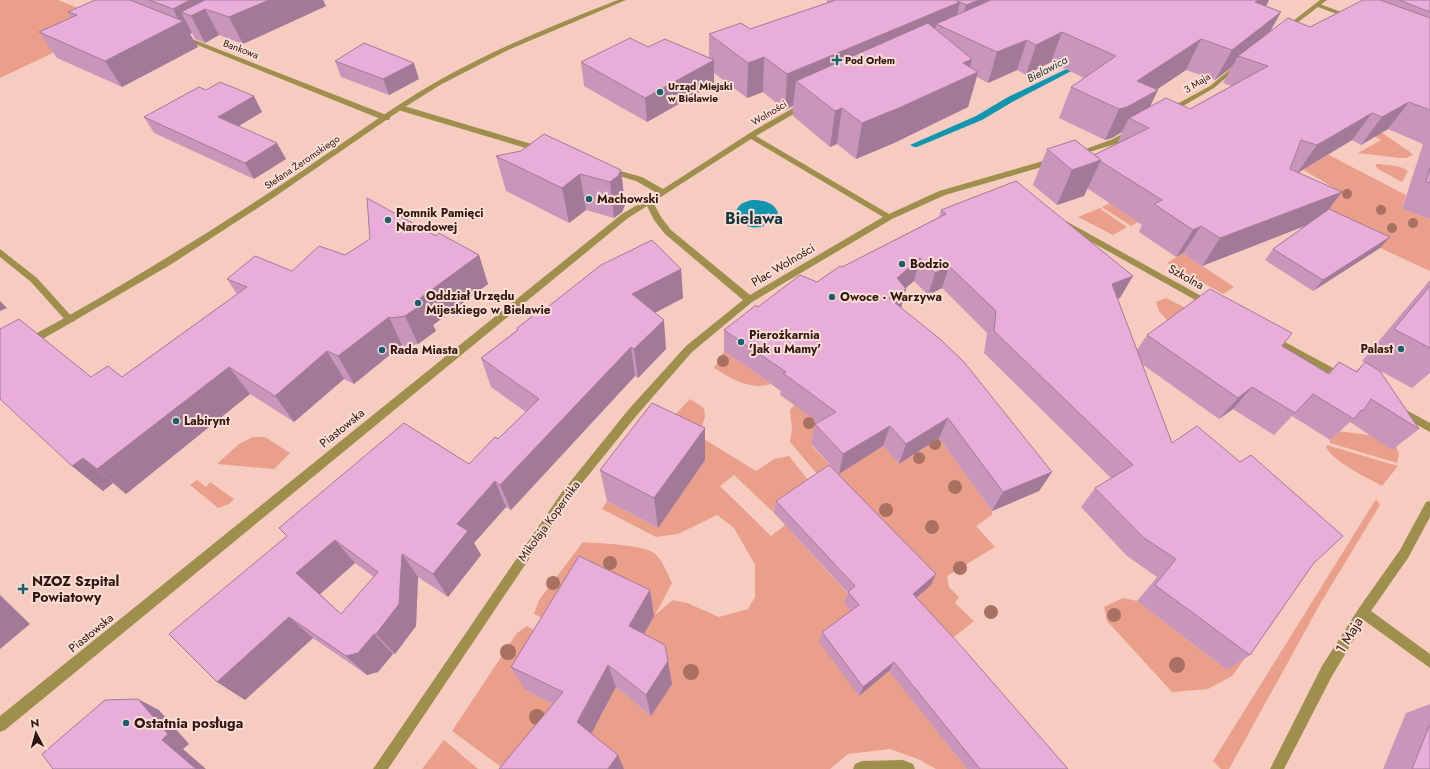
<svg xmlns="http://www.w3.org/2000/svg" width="1430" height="769" font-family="Jost,sans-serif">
<rect width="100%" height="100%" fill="#f7ccc0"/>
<g fill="#ea9f8a">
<path d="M0 0H58L116 23 0 78Z"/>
<path d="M1375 128 1410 152 1413 155 1406 158H1400L1358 153 1381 140 1361 130Z"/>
<path d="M1325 153 1406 195 1402 209 1430 219V271L1296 209 1334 188 1299 167Z"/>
<path d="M1377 164C1387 165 1400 165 1408 171L1402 182 1378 169 1375 165Z"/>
<path d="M1110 203 1138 222 1131 226 1102 207Z"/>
<path d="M1100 208 1102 210 1127 227 1113 235 1078 217Z"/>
<path d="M1183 253 1234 287 1223 294 1167 263Z"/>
<path d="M1166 298 1194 312 1173 327 1159 311 1156 302Z"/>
<path d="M724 351 771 384C751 391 730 378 714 368Z"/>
<path d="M831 394 811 445 829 464 842 472 883 446 899 464 923 449 915 405 992 511V515L976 526 995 547 947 576 949 587 959 597 955 603 974 621 944 645 908 605 930 585 818 475 790 442 792 429 790 410 803 396Z"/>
<path d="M690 399 704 408 705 417 699 436 756 471 774 459 789 456 813 486 774 513 734 475 720 486 771 536 785 525 851 597 869 634 864 638 967 769H936L918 759 890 749 848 754 830 769H504L452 731 517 633 527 626 553 642 525 690 596 725 616 687 651 716 562 627 534 614 539 600 583 542C598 543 643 545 654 553 663 560 667 573 672 583L655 615 673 600 687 603 719 617 748 609 755 597V565L734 528 717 515 678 534 656 537 602 509 607 501 658 528 669 421Z"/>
<path d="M1377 425 1393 437 1399 454 1397 463 1330 443V440L1337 431 1369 435Z"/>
<path d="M253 437H265L290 453 274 469 217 464 239 444Z"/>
<path d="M1326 445 1330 446 1398 466 1382 486C1370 479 1327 459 1326 445Z"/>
<path d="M197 480 206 487 210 482 234 499 229 504 218 508 190 485Z"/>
<path d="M1376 499 1380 505 1320 604 1229 769H1221L1213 761Z"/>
<path d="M1305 567 1306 575 1232 676 1208 689 1172 692 1107 621 1104 607 1123 598 1137 601 1227 670Z"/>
<path d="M444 740 478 769H422Z"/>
</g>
<path fill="#1296b0" d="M752 200C763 200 774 202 778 213L775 221C762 230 741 231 735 214 738 204 743 202 752 200Z"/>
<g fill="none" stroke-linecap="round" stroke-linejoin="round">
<path fill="#1296b0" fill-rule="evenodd" d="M1079 63 1082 65 1081 66 1014 101 982 120 917 147H914L910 145 976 116 1008 97Z"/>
<g fill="#9e8f4d" fill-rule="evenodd">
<path d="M1317 3 1352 16 1353 17 1348 18 1315 6 1314 5Z"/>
<path d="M0 249 37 278 73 318 75 320 73 322H67L31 282 0 257Z"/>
<path d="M903 760 913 764 915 769H853L855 764 862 761Z"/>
</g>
<g fill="#9e8f4d" fill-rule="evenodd">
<path d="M1320 0H1327L1288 30H1284V28Z"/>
<path d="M182 35 389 116 390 118 389 120H383L180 38 179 37Z"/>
<path d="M1238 63 1241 65 1240 66 1214 88 1171 113H1165L1164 111 1210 86Z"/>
<path d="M802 103H808L809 105 756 136 889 214 939 191 1050 159H1056L1057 161 1056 163 945 195 892 219 752 302 692 352 637 415 570 498 388 769H373L562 492 629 409 686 346 743 300 665 234 654 220 647 206 628 218 5 730 0 732V716L622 214 657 193 636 181 606 172V168H609L642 177 663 189 753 131ZM751 139 883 217 750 295 671 230 661 217 653 202Z"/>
<path d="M398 106H404L545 148 546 150 545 152H539L398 110Z"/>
<path d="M1127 131H1130L1134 133 1119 143 1076 156 1072 154 1113 139Z"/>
<path d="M1066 221 1212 302 1214 304 1212 306H1206L1063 226 1062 224 1063 222Z"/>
<path d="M1272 335 1346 375 1347 378 1346 381H1338L1269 342 1267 339 1269 336Z"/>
<path d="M1399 406 1430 423V432L1395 413 1394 410 1395 407Z"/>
<path d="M1430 501V517L1408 558 1371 611 1430 654V668L1365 621 1332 676 1284 769H1270L1322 666 1359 608 1400 550 1426 502Z"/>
</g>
<path fill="#9e8f4d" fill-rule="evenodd" d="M618 0H626L508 50 440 85 405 107 270 200 170 265 67 325 32 345H26L24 342 26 339C115 291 202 237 287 181 337 148 384 112 436 82 494 49 556 24 618 0Z"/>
</g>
<g fill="#a87161">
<circle cx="1347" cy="194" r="5"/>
<circle cx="1381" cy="210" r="5"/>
<circle cx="1413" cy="223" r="5"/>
<circle cx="1392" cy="228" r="5"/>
<circle cx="723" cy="361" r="6"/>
<circle cx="809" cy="423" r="6"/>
<circle cx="935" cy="444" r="6"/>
<circle cx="919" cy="458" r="6"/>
<circle cx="955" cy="487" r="7"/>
<circle cx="886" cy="510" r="7"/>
<circle cx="932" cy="527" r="7"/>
<circle cx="610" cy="563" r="7"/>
<circle cx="960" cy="568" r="7"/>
<circle cx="553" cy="583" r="7"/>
<circle cx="991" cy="612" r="7"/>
<circle cx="1114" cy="615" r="7"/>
<circle cx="508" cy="652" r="8"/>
<circle cx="1177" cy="665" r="8"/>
<circle cx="691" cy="672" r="8"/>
<circle cx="537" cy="717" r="8"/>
</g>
<g fill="#c896bb" fill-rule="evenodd">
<path d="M95 0H323L326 6 243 44 219 35 205 43 195 39 192 33 190 34 198 47 122 87 57 58 39 32 72 18 68 12Z"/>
<path d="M827 0H1269L1266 6 1281 12 1270 32 1310 27 1363 0H1430V219L1402 209 1423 144 1388 129 1361 145 1352 140 1298 173 1342 192 1329 209 1390 237 1380 248 1313 291 1265 260 1273 249 1307 225 1202 266 1183 253 1176 257 1139 232 1142 225 1087 188 1084 196 1057 205 1033 185 1047 149 1094 155 1117 144 1122 132 1112 138 1105 140 1059 118 1071 87 1084 78 1051 62 1026 75 1017 70 988 83 977 77 968 107 894 143 856 159 837 144 830 147 793 116V106L785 110 763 92 747 98 714 73V84L647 122 584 86 581 62 648 47 709 58V34L750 29 827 3ZM1232 67 1223 83 1231 86 1190 109 1150 107 1156 90 1186 70 1215 80Z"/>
<path d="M335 61 419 79 389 95 341 77Z"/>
<path d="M262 112 239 126 286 159 254 179 154 133 144 117Z"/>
<path d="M496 156 621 170 625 205 622 212 614 218 586 210 569 223 506 191Z"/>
<path d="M941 210 1120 298 1117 299 1137 350 1147 335 1282 346 1328 373 1339 362 1356 371 1365 362 1419 429 1392 450 1350 422 1330 440 1292 416 1274 435 1233 409 1219 419 1142 364 1172 443 1313 564 1250 655 1227 670 1137 601 1157 577 1127 556 1081 507 1095 488 1111 478 984 353 987 333 942 288 928 295 914 281 905 288 906 289 901 308 1052 472 1039 491 992 511 939 438 899 464 883 446 839 474 811 444 815 424 818 422 780 395 781 391 724 351V330L758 307 817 282 842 267 939 217Z"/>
<path d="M436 236 479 255 488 284 433 325 436 331 418 344 405 346 402 345 354 384 344 379 294 422 250 394 126 494 113 483 103 491 72 466 91 377H122L237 294 227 279 292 271 345 255Z"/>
<path d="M681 269 683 298 655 313 666 349 638 378 635 376 511 510 506 507 474 543 481 555 448 597 418 577 416 626 395 654H393L378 672 367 675 313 638 245 700 169 634 469 464 498 439 526 412 491 387 481 358 517 330V328ZM355 563 374 577 341 614 320 594Z"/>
<path d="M1430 280V373L1412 388 1362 361Z"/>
<path d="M705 428V460L658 528 607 501 600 470Z"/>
<path d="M776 501 931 585 916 597 1068 769H967L889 671 859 696 819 642 822 632 851 611 844 603 848 593 774 513Z"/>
<path d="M650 590 654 616 644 634 668 661 672 684 651 716 616 687 553 704 525 690 511 667Z"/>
<path d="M1430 704V769H1383L1406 713Z"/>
</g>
<g fill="#a27a98">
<path d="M190 0H230L205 9 219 35 205 43 191 16 181 12 192 33 190 34 198 47 122 87 105 61 180 23 173 9Z"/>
<path d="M269 0H323L326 6 243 44 229 17Z"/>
<path d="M979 0H1006L959 33 966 5Z"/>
<path d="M1259 0H1269L1260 16 1255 2Z"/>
<path d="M960 2 953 32 936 24 932 45 796 81 793 106 785 110 787 74Z"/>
<path d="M1281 12 1264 42 1238 56 1232 67 1215 80 1232 50Z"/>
<path d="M1062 32 1051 62 1026 75 1036 45Z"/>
<path d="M1201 39 1186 70 1144 98 1158 90 1143 121 1129 118 1122 132 1112 138 1105 140 1119 109 1137 81Z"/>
<path d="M1027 40 1017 70 988 83 997 52Z"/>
<path d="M764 57 763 92 747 98 748 63Z"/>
<path d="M972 59 967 77 978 72 968 107 894 143 856 159 862 123 963 63Z"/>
<path d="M714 60V84L647 122 645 98Z"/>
<path d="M414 63 419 79 389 95 383 79Z"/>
<path d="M254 96 262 112 227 133 218 117Z"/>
<path d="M1409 102 1388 129 1361 145 1382 117Z"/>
<path d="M842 108 837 144 830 147 835 111Z"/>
<path d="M1372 113 1352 140 1297 173 1317 145Z"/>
<path d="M277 143 286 159 254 179 245 163Z"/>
<path d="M1101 160 1084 196 1057 205 1072 170Z"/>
<path d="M621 170 625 205 622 212 614 218 610 182Z"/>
<path d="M580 174 586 210 569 223 562 188Z"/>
<path d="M1342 192 1320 220 1202 266 1220 238Z"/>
<path d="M1201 226 1183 253 1176 257 1193 230Z"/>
<path d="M1390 237 1380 248 1313 291 1323 280Z"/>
<path d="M479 255 488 284 433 325 436 331 418 344 405 316 419 299Z"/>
<path d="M920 258 914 281 901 292 906 289 900 311 889 298 897 278Z"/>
<path d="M949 266 942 288 928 295 935 273Z"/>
<path d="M681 269 683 298 635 323 632 294Z"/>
<path d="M1133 276 1120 298 1099 306 1112 284Z"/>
<path d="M0 301 7 308 0 311Z"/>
<path d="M389 317 402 345 354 384 338 356Z"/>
<path d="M664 320 666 349 638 378 634 349Z"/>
<path d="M631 347 635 376 511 510 500 485Z"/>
<path d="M327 351 344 379 294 422 275 396Z"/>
<path d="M229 367 250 394 126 494 97 469Z"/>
<path d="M1252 387 1233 409 1219 419 1238 398Z"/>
<path d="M948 418 939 438 899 464 906 444Z"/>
<path d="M890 426 883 446 839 474 843 454Z"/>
<path d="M705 428V460L658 528 654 498Z"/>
<path d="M83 458 113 483 103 491 72 466Z"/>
<path d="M1052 472 1039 491 992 511 1003 492Z"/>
<path d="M495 481 506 507 474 543 481 555 448 597 433 574 457 524Z"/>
<path d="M335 540 355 563 318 596 296 573Z"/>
<path d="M402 554 418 577 416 626 395 654 376 634Z"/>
<path d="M936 574 931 585 908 605 913 594Z"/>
<path d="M650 590 654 616 635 650 629 626Z"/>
<path d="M0 595 30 624 0 649Z"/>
<path d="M289 617 313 638 245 700 217 682Z"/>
<path d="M374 634 393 654 378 672 367 675 346 656Z"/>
<path d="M668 661 672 684 651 716 646 695Z"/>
<path d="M894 662 889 671 859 696 863 687Z"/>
<path d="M608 665 616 687 587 742 577 722Z"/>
<path d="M138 699 159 710 189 744 183 749 206 769H196L162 740Z"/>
<path d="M618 755 624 769H608Z"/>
</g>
<g fill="#e8aed9" stroke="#a27a98" fill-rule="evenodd">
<path d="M95 0H130L183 21 105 61 39 32 77 15 68 12Z"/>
<path d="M149 0H190L173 9Z"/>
<path d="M205 0H269L229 17 205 9 191 16 181 12Z"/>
<path d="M836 0H956L960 2 787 74 764 57 748 63 709 34 741 23 750 29Z"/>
<path d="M956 0H979L966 5Z"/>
<path d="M991 0H1259L1255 2 1281 12 1232 50 1201 39 1137 81 1158 90 1127 107 1119 109 1071 87 1116 56 1062 32 1036 45 1027 40 997 52 936 24Z"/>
<path d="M1363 0H1380L1430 18V110L1409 102 1382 117 1372 113 1317 145 1301 140 1290 169 1342 192 1220 238 1201 226 1193 230 1154 204 1162 200 1100 161 1101 160 1094 155 1149 128 1129 118 1166 98 1190 109 1268 66 1238 56 1288 18 1310 27Z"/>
<path d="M1399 0H1430V12Z"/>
<path d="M928 23 972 59 963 63 978 72 901 107 862 123 842 108 835 111 796 81Z"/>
<path d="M630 38 648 47 665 39 714 60 645 98 581 62Z"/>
<path d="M364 43 414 63 383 79 335 61Z"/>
<path d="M220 82 254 96 218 117 277 143 245 163 144 117 199 87 206 90Z"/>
<path d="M544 134 621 170 618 176 610 182 580 174 562 188 496 156 521 151Z"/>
<path d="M1075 140 1101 160 1072 170 1047 149Z"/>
<path d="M1430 168V183L1426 181Z"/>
<path d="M1016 181 1133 276 1112 284 1172 443 1197 426 1240 462 1251 455 1343 536 1313 564 1250 655 1155 585 1176 559 1144 538 1095 488 1133 465 994 331 996 311 949 266 935 273 920 258 897 278 906 289 889 298 940 339 964 362 1052 472 1003 492 948 418 906 444 890 426 843 454 815 424 836 412 783 373 786 372 724 330 756 305 758 307 800 275 817 282 840 266 842 267 946 214 941 210Z"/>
<path d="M367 198 436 236 439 233 479 255 419 299 424 303 405 316 391 318 389 317 338 356 327 351 275 396 229 367 97 469 83 458 72 466 0 399V329L19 319 91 377 108 366 122 377 247 287 227 279 255 256 292 271 319 246 345 255 370 239Z"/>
<path d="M1329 209 1390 237 1323 280 1273 249Z"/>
<path d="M652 240 681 269 632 294 664 320 634 349 631 347 500 485 495 481 457 524 468 531 433 574 402 554 399 604 376 634H374L358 653 346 656 289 617 217 682 169 634 287 536 279 528 404 423 469 464 495 437 498 439 539 399 481 358 518 330 517 328 538 312 540 313 601 265ZM335 540 378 572 341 614 296 573Z"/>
<path d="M1430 286V348L1394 329Z"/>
<path d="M1210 289 1292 333 1282 346 1329 374 1339 362 1357 372 1365 362 1380 371 1419 429 1371 399 1363 411 1361 410 1354 419 1313 394 1295 413 1252 387 1238 398 1147 335Z"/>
<path d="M652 403 705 428 654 498 600 470Z"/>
<path d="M829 465 936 574 913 594 962 647 1068 769H980L894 662 863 687 822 632 859 605 848 592 855 586 776 501Z"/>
<path d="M579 556 650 590 629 626 665 645 668 661 646 695 608 665 577 722 618 755 608 769H499L563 692 511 667Z"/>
<path d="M138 699 168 734 162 740 196 769H53L42 754 105 700Z"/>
<path d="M1430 724V769H1412Z"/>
</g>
<g fill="#18606f" stroke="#faddd4" stroke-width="1.5">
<path d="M835 54h4v4h4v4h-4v4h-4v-4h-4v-4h4z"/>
<circle cx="660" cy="92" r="4"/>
<circle cx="589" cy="199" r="4"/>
<circle cx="388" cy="220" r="4"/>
<circle cx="902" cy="264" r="4"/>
<circle cx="832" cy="297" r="4"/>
<circle cx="418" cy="303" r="4"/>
<circle cx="741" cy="342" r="4"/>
<circle cx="1401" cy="349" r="4"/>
<circle cx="382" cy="350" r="4"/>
<circle cx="176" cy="421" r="4"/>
<path d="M21 583h4v4h4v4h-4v4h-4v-4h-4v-4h4z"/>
<circle cx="126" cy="723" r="4"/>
</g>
<g text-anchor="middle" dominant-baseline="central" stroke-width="4" stroke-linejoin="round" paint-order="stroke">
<g font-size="10" fill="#2f160f" stroke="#faddd4">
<text transform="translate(241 49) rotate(21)">Bankowa</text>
<text transform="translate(1197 83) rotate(-32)">3 Maja</text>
<text transform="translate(769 113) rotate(-31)">Wolności</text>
<text transform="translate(302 162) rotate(-34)">Stefana Żeromskiego</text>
</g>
<g font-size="10" font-weight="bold" fill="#2f160f" stroke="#faddd4" text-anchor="start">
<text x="845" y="60">Pod Orłem</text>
<text x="668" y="86">Urząd Miejski<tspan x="668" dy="12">w Bielawie</tspan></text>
</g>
<g font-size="11" font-style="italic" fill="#193239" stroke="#faddd4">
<text transform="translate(1047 69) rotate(-28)">Bielawica</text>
</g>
<g font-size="12" font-weight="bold" fill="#2f160f" stroke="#faddd4" text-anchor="start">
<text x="597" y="199">Machowski</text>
<text x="396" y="213">Pomnik Pamięci<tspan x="396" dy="14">Narodowej</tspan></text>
<text x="910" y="264">Bodzio</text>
<text x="426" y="296">Oddział Urzędu<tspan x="426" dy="14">Mijeskiego w Bielawie</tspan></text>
<text x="840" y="297">Owoce · Warzywa</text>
<text x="749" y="335">Pierożkarnia<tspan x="749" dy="14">'Jak u Mamy'</tspan></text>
<text x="1393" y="349" text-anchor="end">Palast</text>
<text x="390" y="350">Rada Miasta</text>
<text x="184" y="421">Labirynt</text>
</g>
<g font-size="12" fill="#2f160f" stroke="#faddd4">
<text transform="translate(783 265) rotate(-31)">Plac Wolności</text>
<text transform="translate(1186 277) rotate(29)">Szkolna</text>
<text transform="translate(342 428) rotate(-39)">Piastowska</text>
<text transform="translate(549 521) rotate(-54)">Mikołaja Kopernika</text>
<text transform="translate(91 633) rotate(-39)">Piastowska</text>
</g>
<g font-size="14" font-weight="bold" fill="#2f160f" stroke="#faddd4" text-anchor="start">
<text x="32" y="581">NZOZ Szpital<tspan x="32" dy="16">Powiatowy</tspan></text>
<text x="134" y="723">Ostatnia posługa</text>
</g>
<g font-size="14" fill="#2f160f" stroke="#faddd4">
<text transform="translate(1349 635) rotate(-59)">1 Maja</text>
</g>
<g font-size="16" font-weight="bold" fill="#183840" stroke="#faddd4">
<text x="754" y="218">Bielawa</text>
</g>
</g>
<g transform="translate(36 733) rotate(354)" stroke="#faddd4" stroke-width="3" paint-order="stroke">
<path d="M0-3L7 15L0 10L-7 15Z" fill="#2f160f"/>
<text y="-6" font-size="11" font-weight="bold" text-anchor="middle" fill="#2f160f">N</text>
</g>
</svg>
